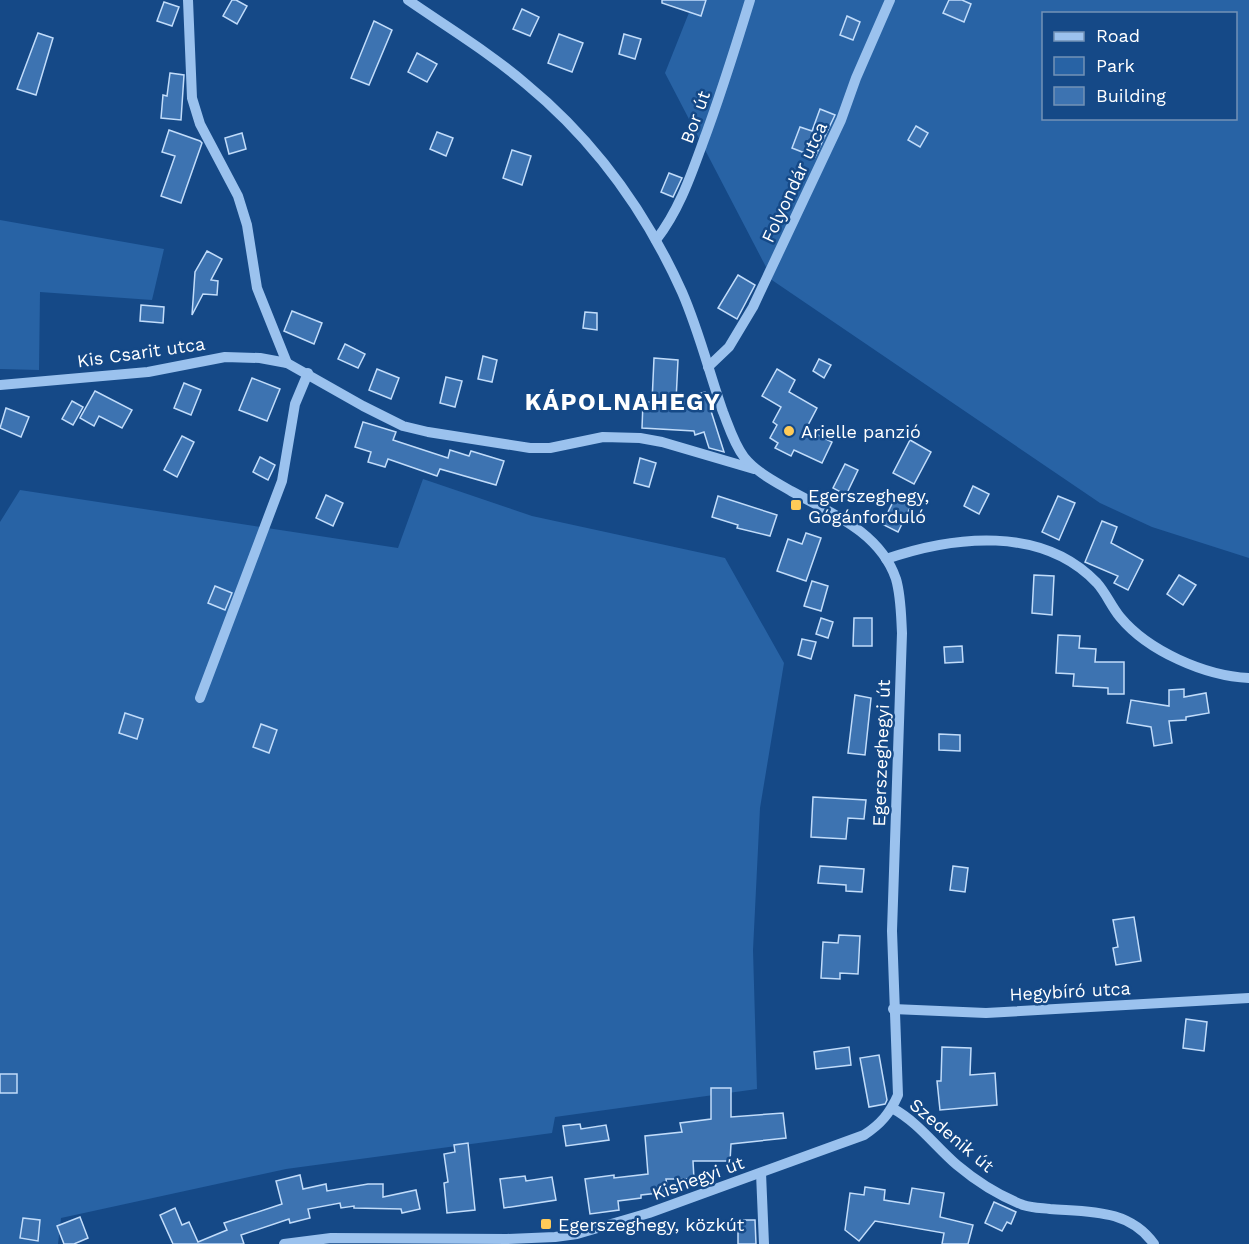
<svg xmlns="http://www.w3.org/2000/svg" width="1249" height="1244" font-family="'Work Sans',sans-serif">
<rect width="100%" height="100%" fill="#154987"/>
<g fill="#2863a5" fill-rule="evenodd">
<path d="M694 0H1249V558L1152 527 1100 503 763 274 766 267 665 73ZM1044 14H1236V118H1044Z"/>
<path d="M0 220 164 249 152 300 40 292 39 370 0 369Z"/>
<path d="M423 479 532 516 725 558 784 663 760 808 753 950 757 1089 555 1117 552 1133 286 1169 61 1218 58 1244H0V522L20 490 398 548Z"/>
</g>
<g fill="#3d73b1" stroke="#c1dcfa" stroke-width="1.5">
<path d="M232 0H236L247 6 237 24 223 16Z"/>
<path d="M662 0H706L701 16 662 3Z"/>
<path d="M949 0H962L971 4 964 22 943 13Z"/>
<path d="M164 2 179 7 172 26 157 21Z"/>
<path d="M522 9 539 17 530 36 513 29Z"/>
<path d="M847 16 860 22 853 40 840 35Z"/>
<path d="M374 21 392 30 369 85 351 78Z"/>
<path d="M38 33 53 38 36 95 17 89Z"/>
<path d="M559 34 583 43 572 72 548 63Z"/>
<path d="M624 34 641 39 635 59 619 54Z"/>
<path d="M417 53 437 64 427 82 408 72Z"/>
<path d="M170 73 184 75 181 120 161 118 163 95 167 96Z"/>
<path d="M820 109 835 115 815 157 792 148 800 127 812 131Z"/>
<path d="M916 126 928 133 920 147 908 140Z"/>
<path d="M169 130 200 141 202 143 181 203 161 196 175 156 162 152Z"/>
<path d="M437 132 453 138 446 156 430 149Z"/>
<path d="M242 133 246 149 229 154 225 138Z"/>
<path d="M512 150 531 156 522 185 503 178Z"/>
<path d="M669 173 682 178 673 197 661 192Z"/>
<path d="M207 251 222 259 211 280 218 281 217 295 203 294 192 315 195 272Z"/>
<path d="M738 275 755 285 737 319 718 308Z"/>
<path d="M141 305 164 307 163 323 140 321Z"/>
<path d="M292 311 322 323 314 344 284 331Z"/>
<path d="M585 312 597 313V330L583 328Z"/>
<path d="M345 344 365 354 358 368 338 359Z"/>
<path d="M483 356 497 360 492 382 478 379Z"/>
<path d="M654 358 678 360 676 401 705 392 724 452 709 448 704 432 695 435 694 431 642 428 643 402H652Z"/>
<path d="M819 359 831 365 824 378 813 371Z"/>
<path d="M377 369 399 378 391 399 369 390Z"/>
<path d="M777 369 795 380 789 392 817 408 806 429 832 442 822 463 794 450 791 456 775 448 778 443 770 438 777 425 773 422 781 407 762 396Z"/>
<path d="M446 377 462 381 455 407 440 403Z"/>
<path d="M252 378 280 389 267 421 239 410Z"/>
<path d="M184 383 201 390 191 415 174 408Z"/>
<path d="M95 391 132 410 122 428 99 416 94 426 80 418Z"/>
<path d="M72 401 83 407 73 425 62 419Z"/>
<path d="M6 408 29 417 21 437 0 428Z"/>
<path d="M363 422 396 432 393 440 448 458 450 450 469 456 471 451 504 461 496 485 440 469 437 476 388 459 385 467 368 462 371 452 355 447Z"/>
<path d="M182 436 194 442 177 477 164 470Z"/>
<path d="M910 440 931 452 914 484 893 473Z"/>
<path d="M260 457 275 465 268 480 253 472Z"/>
<path d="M640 458 656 463 649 487 634 483Z"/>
<path d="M845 464 858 470 846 495 833 488Z"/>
<path d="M973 486 989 494 979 514 964 506Z"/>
<path d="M897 494 913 502 898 532 882 524Z"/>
<path d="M326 495 343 503 333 526 316 518Z"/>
<path d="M718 496 777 515 770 536 737 528 738 525 712 517Z"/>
<path d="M1058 496 1075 503 1059 540 1042 532Z"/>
<path d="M1102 521 1117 527 1111 543 1143 560 1128 590 1114 583 1118 576 1085 562Z"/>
<path d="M806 533 821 538 806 581 777 571 788 539 802 544Z"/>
<path d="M1034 575 1054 576 1052 615 1032 613Z"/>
<path d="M1179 575 1196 585 1183 605 1167 594Z"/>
<path d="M812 581 828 586 821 611 804 606Z"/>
<path d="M215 586 232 593 225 610 208 603Z"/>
<path d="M821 618 833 622 828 638 816 634Z"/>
<path d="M854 618H872V646H853Z"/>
<path d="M1058 635 1080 636 1079 648 1096 649 1095 662H1124V694H1108V688L1073 686 1074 674 1056 673Z"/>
<path d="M802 639 816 642 811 659 798 655Z"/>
<path d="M962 646 963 662 945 663 944 647Z"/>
<path d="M1184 689V697L1206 693 1209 713 1186 717V720L1169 721 1172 743 1154 746 1151 727 1127 723 1131 700 1169 706V690Z"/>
<path d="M855 695 871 698 865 755 848 753Z"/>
<path d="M125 713 143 719 137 739 119 733Z"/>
<path d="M261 724 277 730 269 753 253 747Z"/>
<path d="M939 734 960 735V751L939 750Z"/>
<path d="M813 797 866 800 864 819 848 818 846 839 811 837Z"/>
<path d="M820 866 864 869 862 892 846 891V885L818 883Z"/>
<path d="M953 866 968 868 965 892 950 890Z"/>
<path d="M1134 917 1141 961 1116 965 1113 948 1118 947 1113 920Z"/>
<path d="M839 935 860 936 858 974 840 973V979L821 978 823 942 838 943Z"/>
<path d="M1186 1019 1207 1022 1204 1051 1183 1048Z"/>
<path d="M849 1047 851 1065 816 1069 814 1052Z"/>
<path d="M942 1047 971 1048 970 1075 995 1073 997 1105 940 1110 937 1081H941Z"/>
<path d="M879 1055 887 1100 885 1104 869 1107 860 1058Z"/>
<rect x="0" y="1074" width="17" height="19"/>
<path d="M711 1088H731V1117L783 1113 786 1138 731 1144 730 1161H693L694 1179H666L668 1192 641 1195V1198L618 1201 619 1210 590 1214 585 1179 614 1175V1178L648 1174 645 1136 682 1132 680 1123 711 1119Z"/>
<path d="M580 1124 581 1129 606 1125 609 1140 566 1146 563 1126Z"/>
<path d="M468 1143 475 1210 447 1213 444 1183 448 1182 444 1154 455 1152 454 1145Z"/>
<path d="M300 1175 303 1189 326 1184 327 1191 368 1184H383V1197L416 1190 420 1209 402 1213 401 1209 354 1208V1206L341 1208 340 1203 308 1209 310 1218 290 1223 289 1219 241 1235 244 1244H173L160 1215 175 1208 182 1225 189 1222 198 1242 227 1230 224 1223 282 1204 276 1181Z"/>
<path d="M525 1176 526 1181 552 1177 556 1200 504 1208 500 1179Z"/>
<path d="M865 1187 885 1190 884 1200 909 1204 912 1188 944 1193 940 1217 973 1225 968 1244H942L944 1233 875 1221 859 1241 845 1230 850 1193 864 1195Z"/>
<path d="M994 1202 1016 1212 1011 1224 1007 1222 1002 1231 985 1223Z"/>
<path d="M80 1217 88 1238 74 1244H64L57 1226Z"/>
<path d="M23 1218 40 1220 38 1241 20 1238Z"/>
<path d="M738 1220H755L756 1244H738Z"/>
</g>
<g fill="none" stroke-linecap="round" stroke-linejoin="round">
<g stroke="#9bc2ee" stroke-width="10">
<path d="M188 0 192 98 200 124 238 196 247 225 257 288 287 363"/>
<path d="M656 240C678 212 690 178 702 145 720 97 735 49 750 0"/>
<path d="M708 367 729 347 753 307 841 120 856 78 890 0"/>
<path d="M0 385 148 372 225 357 260 358 287 363 363 406 403 426 428 432 530 448H550L603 437 640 438 662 442 754 469"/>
<path d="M886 559C953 536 1042 525 1097 583 1106 593 1111 606 1120 617 1148 651 1205 676 1249 678"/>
<path d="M200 698 282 481 295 404 308 373"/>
<path d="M893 1009 986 1013 1249 998"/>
<path d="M892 1108C918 1122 935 1146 957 1165 976 1181 1000 1196 1023 1205 1032 1208 1042 1208 1050 1209 1090 1212 1129 1209 1154 1244"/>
<path d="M761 1173 764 1244"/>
<path d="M284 1244 331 1238 507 1239 555 1237 577 1234 649 1213 864 1135C881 1124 890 1113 898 1095L892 931 902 633C901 615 901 596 896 579 880 532 831 513 791 491 774 481 756 472 744 457 734 444 729 427 723 412 709 372 699 331 682 292 646 212 594 140 526 84 490 53 447 27 408 0"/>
</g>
</g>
<g fill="#ffcb58" stroke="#154987" stroke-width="2">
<circle cx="789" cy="431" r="6"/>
<rect x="790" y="499" width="12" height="12" rx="3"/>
<rect x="540" y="1218" width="12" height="12" rx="3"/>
</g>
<g text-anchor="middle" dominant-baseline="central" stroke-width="5" stroke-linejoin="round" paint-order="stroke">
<g font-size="18" fill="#fff" stroke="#154987">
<text transform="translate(695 117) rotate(-70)">Bor út</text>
<text transform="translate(794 182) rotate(-65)">Folyondár utca</text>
<text transform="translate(141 352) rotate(-8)">Kis Csarit utca</text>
<text transform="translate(881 753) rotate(-88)">Egerszeghegyi út</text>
<text transform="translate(1070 991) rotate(-3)">Hegybíró utca</text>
<text transform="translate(952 1135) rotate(40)">Szedenik út</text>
<text transform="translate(698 1178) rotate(-20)">Kishegyi út</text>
</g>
<g font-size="18" fill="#fff" stroke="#154987" text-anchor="start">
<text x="801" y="431">Arielle panzió</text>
<text x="808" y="495">Egerszeghegy,<tspan x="808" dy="21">Gógánforduló</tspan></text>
<text x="558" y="1224">Egerszeghegy, közkút</text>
</g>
<g font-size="24" font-weight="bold" letter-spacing="1.5" fill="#fff" stroke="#154987">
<text x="623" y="402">KÁPOLNAHEGY</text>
</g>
</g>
<rect x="1042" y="12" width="195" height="108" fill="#154987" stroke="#7392b7" stroke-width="1.5"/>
<rect x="1054" y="32" width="30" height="9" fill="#9bc2ee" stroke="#7392b7" stroke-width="1.5"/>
<text x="1096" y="42" font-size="18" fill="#ffffff">Road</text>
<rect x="1054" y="57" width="30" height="18" fill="#2863a5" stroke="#7392b7" stroke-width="1.5"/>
<text x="1096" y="72" font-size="18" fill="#ffffff">Park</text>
<rect x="1054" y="87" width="30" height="18" fill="#3d73b1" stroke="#7392b7" stroke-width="1.5"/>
<text x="1096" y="102" font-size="18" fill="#ffffff">Building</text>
</svg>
